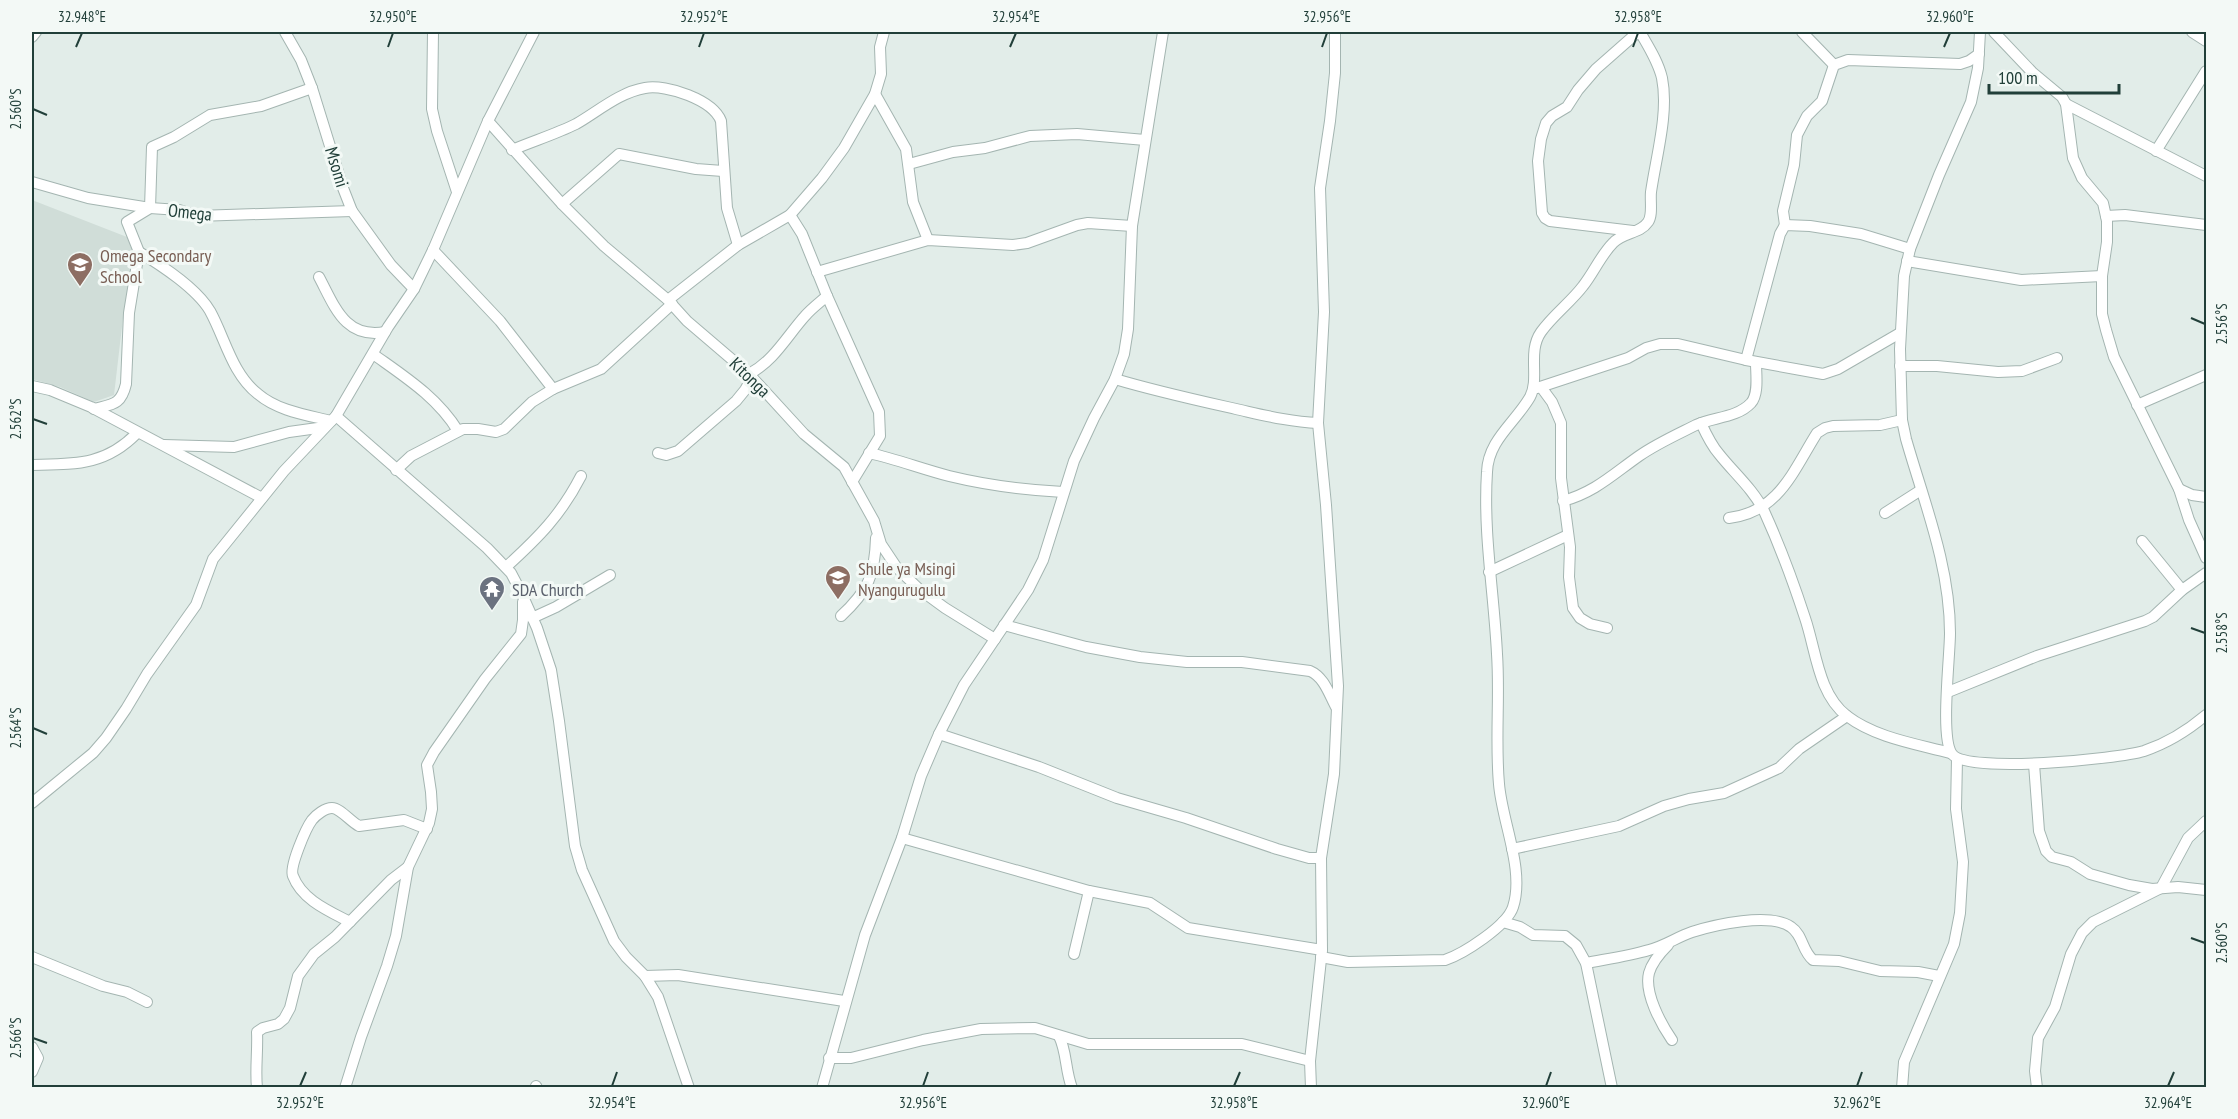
<svg xmlns="http://www.w3.org/2000/svg" width="2238" height="1119" font-family="'PT Sans Narrow',sans-serif">
<rect width="100%" height="100%" fill="#e2ede9"/>
<path fill="#d0ddd8" d="M32 200 127 237 135 258 123 318 114 395 94 402 60 387 32 379Z"/>
<g fill="none" stroke-linecap="round" stroke-linejoin="round">
<defs>
<g id="minor">
<path d="M285 32 301 60 312 88 343 188 352 211 391 265 414 289"/>
<path d="M433 32 432 109 437 131 457 192"/>
<path d="M1802 32 1834 65"/>
<path d="M1980 32 1978 68 1971 102 1939 175 1910 249 1904 276 1900 349 1902 420 1906 439C1924 502 1950 566 1950 633 1950 657 1940 738 1952 754 1967 774 2118 759 2144 751 2168 743 2187 731 2206 715"/>
<path d="M1994 32 2032 72 2062 97 2066 104 2073 158 2082 178 2103 203 2107 221V242L2102 276V314L2106 330 2114 357 2179 489 2189 520 2206 558"/>
<path d="M2192 32 2206 41"/>
<path d="M32 37 36 32"/>
<path d="M875 94 906 149 913 202 928 240"/>
<path d="M2066 104 2206 176"/>
<path d="M488 121 562 204 604 246 668 300 687 321 749 374 804 434 844 467 874 521 881 544 897 568 919 589 945 608 995 639"/>
<path d="M512 150C533 141 556 134 576 124 597 112 620 92 645 88 667 84 713 100 721 121L727 208 738 245"/>
<path d="M2156 151 2206 71"/>
<path d="M909 164 953 152 985 148 1030 136 1077 134 1145 140"/>
<path d="M32 182 88 198 150 208 179 210 197 216 352 211"/>
<path d="M562 204 619 154 696 169 723 171"/>
<path d="M790 215 802 234 827 296 879 412 880 436 852 482"/>
<path d="M2106 216 2125 215 2206 225"/>
<path d="M1785 225 1783 211 1794 165 1797 135 1807 116 1822 101 1834 65 1848 60 1960 64 1969 61 1979 54"/>
<path d="M1633 231 1550 221 1545 218 1542 213 1538 161 1541 139 1546 123 1552 116 1567 107 1578 90 1596 69 1638 32"/>
<path d="M433 250 500 321 553 389"/>
<path d="M139 252C161 265 197 289 210 311 225 338 232 374 258 394 278 411 307 415 331 421"/>
<path d="M1907 261 2021 280 2102 276"/>
<path d="M817 272 928 240 1013 245 1027 243 1077 225 1088 223 1132 226"/>
<path d="M319 277C335 307 345 339 385 332"/>
<path d="M668 300 738 245 790 215 822 178 844 148 875 94 881 74 880 47 884 32"/>
<path d="M1900 333 1838 369 1823 374 1746 360 1780 234 1785 225 1810 226 1861 234 1910 249"/>
<path d="M373 354C405 377 437 397 458 431"/>
<path d="M1900 366H1937L1998 372 2022 371 2057 358"/>
<path d="M749 374C774 361 787 336 805 316 811 309 819 303 827 296"/>
<path d="M1115 379C1155 391 1196 400 1236 409 1263 415 1290 422 1318 423"/>
<path d="M32 386 50 390 91 407 262 498"/>
<path d="M1541 387 1552 402 1561 423V478L1570 547 1569 577 1573 608 1580 618 1590 624 1607 628"/>
<path d="M1537 388 1628 358 1646 348 1660 344H1678L1746 360"/>
<path d="M2137 405 2206 375"/>
<path d="M94 409C113 404 121 405 126 384L129 313 139 252 127 222 150 208 152 147 174 137 210 115 261 106 312 88"/>
<path d="M336 416 487 548 511 573 521 592 537 628 551 670 559 721 575 846 582 870 614 941 626 957 645 976 658 997 689 1088"/>
<path d="M1701 423C1706 434 1711 445 1719 454 1734 473 1753 489 1764 511 1780 546 1793 581 1805 618 1816 650 1818 694 1847 716 1876 738 1917 744 1950 753"/>
<path d="M164 445 234 447 289 432 325 427"/>
<path d="M658 453 666 455 678 451 736 401 745 390 752 377"/>
<path d="M869 453C896 459 922 469 949 476 986 485 1024 490 1063 492"/>
<path d="M32 465C74 464 105 466 137 433"/>
<path d="M396 470 411 456 463 429H478L496 432 504 429 532 402 553 389 601 369 672 304"/>
<path d="M2179 489 2192 495 2206 497"/>
<path d="M1563 501C1595 492 1612 475 1639 456 1656 444 1676 435 1696 425 1713 417 1737 418 1751 403 1759 394 1756 374 1756 363"/>
<path d="M1885 513 1921 490"/>
<path d="M1729 518C1779 512 1793 471 1817 433L1825 428 1833 426 1880 425 1902 420"/>
<path d="M2142 541 2182 590"/>
<path d="M506 567C538 538 561 515 581 476"/>
<path d="M1489 572 1568 535"/>
<path d="M841 616C868 591 875 575 876 538"/>
<path d="M532 618 556 607 610 575"/>
<path d="M1004 625 1086 647 1140 657 1187 662H1242L1310 671C1324 677 1329 694 1336 707"/>
<path d="M1948 692 2037 656 2145 621 2153 617 2182 590 2206 573"/>
<path d="M939 734 1039 767 1117 798 1186 818 1277 849 1309 858H1321"/>
<path d="M2034 764 2039 831 2046 851 2052 857 2071 862 2090 874 2129 885 2152 889 2178 887 2206 890"/>
<path d="M32 803 93 753 106 738 126 709 147 674 196 605 213 559 284 471 336 416 388 327 414 289 433 250 488 121 534 32"/>
<path d="M902 838 1089 891 1150 903 1188 928 1322 950"/>
<path d="M1512 849 1619 826 1664 806 1689 799 1724 793 1779 768 1799 749 1847 716"/>
<path d="M350 922C329 911 302 900 293 876 289 867 306 828 312 820 316 815 325 808 332 808 340 808 351 822 359 826L404 820 427 829"/>
<path d="M1503 922 1520 927 1533 935 1565 936 1576 945 1586 963 1612 1088"/>
<path d="M1668 945C1660 953 1652 962 1649 973 1644 993 1661 1024 1672 1040"/>
<path d="M1074 954 1089 891"/>
<path d="M32 957 103 986 127 992 147 1002"/>
<path d="M1321 957 1348 962 1445 960C1463 954 1507 926 1513 907 1525 870 1502 822 1499 784 1495 740 1500 697 1497 654 1494 593 1483 533 1487 472 1488 440 1515 423 1530 397 1540 378 1527 352 1541 332 1553 315 1571 302 1583 286 1594 272 1601 255 1613 243 1623 232 1640 234 1648 222 1653 215 1650 201 1651 192 1656 157 1669 113 1662 78 1658 61 1648 46 1640 32"/>
<path d="M1586 963C1607 959 1629 956 1649 950 1665 946 1677 937 1692 932 1714 925 1770 912 1791 927 1803 935 1802 951 1813 960L1839 961 1880 971 1918 972 1939 976"/>
<path d="M645 976 678 975 844 1001"/>
<path d="M1059 1036C1067 1052 1065 1070 1072 1088"/>
<path d="M32 1047 38 1058 32 1072"/>
<path d="M829 1058H851L923 1040 981 1029 1035 1028 1088 1044H1242L1310 1061"/>
<path d="M536 1086 537 1088"/>
<path d="M257 1088C255 1069 258 1051 257 1032L263 1028 278 1024 284 1019 290 1008 298 976 314 954 335 937 391 880 408 867"/>
<path d="M345 1088 361 1037 387 966 396 936 408 867 429 823 432 809 431 792 427 765 434 752 485 679 521 634 523 620V602"/>
<path d="M822 1088 865 935 902 838 921 776 939 734 964 685 1028 590 1043 560 1074 461 1094 418 1115 379 1124 354 1128 329 1132 226 1163 32"/>
<path d="M1311 1088 1310 1061 1322 950 1321 858 1334 774 1338 686 1326 505 1318 423 1324 312 1320 188 1330 121 1335 73V32"/>
<path d="M1902 1088 1904 1062 1954 944 1960 913 1963 862 1956 809 1957 759"/>
<path d="M2037 1088 2035 1071 2038 1038 2055 1007 2071 954 2082 933 2093 922 2161 888 2188 838 2206 821"/>
</g>
</defs>
<use href="#minor" stroke="#a4b5b1" stroke-width="12"/>
<use href="#minor" stroke="#fff" stroke-width="10"/>
</g>
<path fill="none" stroke="#213f39" stroke-width="2" d="M76 47 82 33M388 47 393 33M699 47 704 33M1010 47 1016 33M1322 47 1327 33M1633 47 1638 33M1944 47 1950 33M33 109 47 115M2191 318 2205 324M33 419 47 424M2191 628 2205 633M33 728 47 734M2191 938 2205 943M33 1038 47 1043M300 1086 306 1072M612 1086 617 1072M923 1086 928 1072M1234 1086 1240 1072M1546 1086 1551 1072M1857 1086 1862 1072M2168 1086 2174 1072"/>
<defs>
<symbol id="school-pin" viewBox="-11 -11 22 30"><path d="M0 17L-7.5 6A9.5 9.5 0 1 1 7.5 6Z" fill="#8d6e63" stroke="#f3f9f6"/><path d="M0-5L7-2L0 1L-7-2ZM-4 1L0 2.5L4 1V4Q0 6-4 4Z" fill="#fff"/></symbol>
<symbol id="temple-pin" viewBox="-11 -11 22 30"><path d="M0 17L-7.5 6A9.5 9.5 0 1 1 7.5 6Z" fill="#6b7280" stroke="#f3f9f6"/><path d="M0-6L5-2H3V0L6.5 2.5H4V6H1.5V3h-3V6H-4V2.5H-6.5L-3 0V-2H-5Z" fill="#fff"/></symbol>
</defs>
<g fill-rule="evenodd">
<use href="#school-pin" x="65" y="250" width="30" height="40"/>
<use href="#school-pin" x="823" y="563" width="30" height="40"/>
<use href="#temple-pin" x="477" y="574" width="30" height="40"/>
</g>
<g text-anchor="middle" dominant-baseline="central" stroke-width="6" stroke-linejoin="round" paint-order="stroke">
<g font-size="18" fill="#213f39" stroke="#f3f9f6">
<text transform="translate(337 167) rotate(73)">Msomi</text>
<text transform="translate(190 212) rotate(6)">Omega</text>
<text transform="translate(750 377) rotate(44)">Kitonga</text>
</g>
<g font-size="18" fill="#785e54" stroke="#f3f9f6" text-anchor="start">
<text x="100" y="255">Omega Secondary<tspan x="100" dy="21">School</tspan></text>
<text x="858" y="568">Shule ya Msingi<tspan x="858" dy="21">Nyangurugulu</tspan></text>
</g>
<g font-size="18" fill="#5b616d" stroke="#f3f9f6" text-anchor="start">
<text x="512" y="589">SDA Church</text>
</g>
</g>
<rect width="2238" height="1119" fill="none" stroke="#f3f9f6" stroke-width="66"/>
<path d="M1989 84v9h130v-9" fill="none" stroke="#213f39" stroke-width="3"/>
<text x="1998" y="84" font-size="18" fill="#213f39" stroke="#f3f9f6" stroke-width="4.5" paint-order="stroke">100 m</text>
<rect x="33" y="33" width="2172" height="1053" fill="none" stroke="#213f39" stroke-width="2"/>
<g font-size="15" text-anchor="middle" fill="#213f39">
<text x="82" y="22">32.948°E</text>
<text x="393" y="22">32.950°E</text>
<text x="704" y="22">32.952°E</text>
<text x="1016" y="22">32.954°E</text>
<text x="1327" y="22">32.956°E</text>
<text x="1638" y="22">32.958°E</text>
<text x="1950" y="22">32.960°E</text>
<text transform="translate(16 109) rotate(-90)" y="5">2.560°S</text>
<text transform="translate(2222 324) rotate(-90)" y="5">2.556°S</text>
<text transform="translate(16 419) rotate(-90)" y="5">2.562°S</text>
<text transform="translate(2222 633) rotate(-90)" y="5">2.558°S</text>
<text transform="translate(16 728) rotate(-90)" y="5">2.564°S</text>
<text transform="translate(2222 943) rotate(-90)" y="5">2.560°S</text>
<text transform="translate(16 1038) rotate(-90)" y="5">2.566°S</text>
<text x="300" y="1108">32.952°E</text>
<text x="612" y="1108">32.954°E</text>
<text x="923" y="1108">32.956°E</text>
<text x="1234" y="1108">32.958°E</text>
<text x="1546" y="1108">32.960°E</text>
<text x="1857" y="1108">32.962°E</text>
<text x="2168" y="1108">32.964°E</text>
</g>
</svg>
